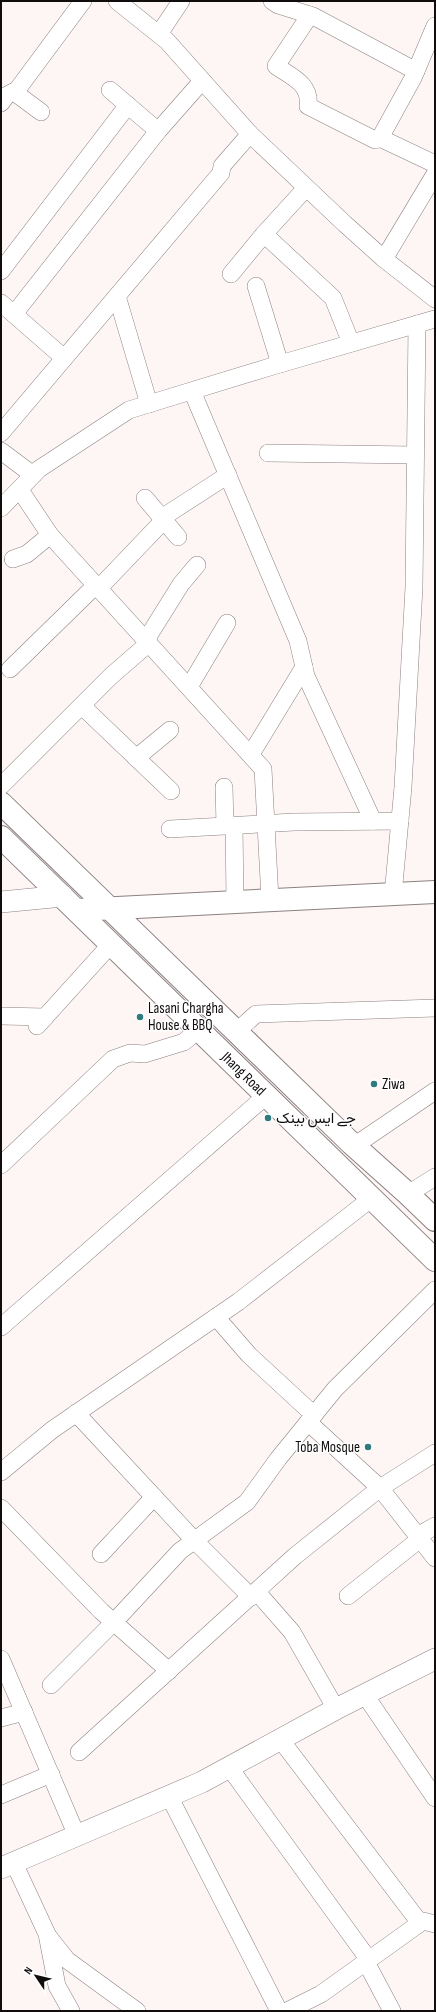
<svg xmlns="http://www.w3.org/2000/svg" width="436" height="2012" font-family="'Sofia Sans Condensed',Vazirmatn,sans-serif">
<rect width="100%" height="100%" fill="#fdf6f5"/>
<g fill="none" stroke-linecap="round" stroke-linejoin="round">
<defs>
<g id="minor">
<path d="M117 1 167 41 250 134 345 224 384 259 435 299"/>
<path d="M272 1 278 5 313 16 416 71"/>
<path d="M310 15 276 66C292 77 311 84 308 106L375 140 380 138 413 78 435 26"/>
<path d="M159 34 181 1"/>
<path d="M110 90 158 131"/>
<path d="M14 92 41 112"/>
<path d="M1 103 7 95 17 90 83 1"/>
<path d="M380 138 435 164"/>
<path d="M264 234 333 298 351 343"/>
<path d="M384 259 435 174"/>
<path d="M1 271 128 105"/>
<path d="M231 274 264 234 306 188"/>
<path d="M256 286 280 364"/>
<path d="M117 296 149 404"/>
<path d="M1 303 64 358"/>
<path d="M14 314 158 131 202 81"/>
<path d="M192 391 298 641 306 676 373 821"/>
<path d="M1 433 221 173 222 166 250 134"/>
<path d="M1 451 33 475"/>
<path d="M268 453 415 455"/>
<path d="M20 490 50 535 263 769 270 899"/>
<path d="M145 498 178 537"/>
<path d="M1 508 39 469 129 410 273 366 435 319"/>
<path d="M163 517 228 475"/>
<path d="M13 559 27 554 50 535"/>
<path d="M99 588 165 519"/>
<path d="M146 640 181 584 197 565"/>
<path d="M10 669 96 585"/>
<path d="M189 687 227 623"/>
<path d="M82 706 171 791"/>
<path d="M251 754 304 667"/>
<path d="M136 758 170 730"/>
<path d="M1 786 111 676 149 643"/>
<path d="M224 787 225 825"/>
<path d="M234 825 235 901"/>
<path d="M170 829 294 822 400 821"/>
<path d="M393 895 403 787 414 587 417 324"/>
<path d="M1 1016 45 1017"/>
<path d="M37 1026 112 943"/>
<path d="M236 1032 256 1014 435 1008"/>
<path d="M354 1146 435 1091"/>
<path d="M1 1165 113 1059 130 1053 145 1054 184 1042 199 1029"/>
<path d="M408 1194 435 1177"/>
<path d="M216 1317 249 1355 314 1415"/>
<path d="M1 1327 267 1095"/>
<path d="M76 1413 194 1540 251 1597"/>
<path d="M308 1422 380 1488 435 1558"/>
<path d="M1 1472 52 1430 238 1302 372 1198"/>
<path d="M1 1508 101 1611 169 1671"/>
<path d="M417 1536 435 1526"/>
<path d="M101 1554 154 1497"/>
<path d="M257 1592 292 1632 336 1709"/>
<path d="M348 1596 420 1539"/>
<path d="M1 1659 77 1836"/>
<path d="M51 1685 114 1622 180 1551 247 1502 278 1459 335 1389 435 1290"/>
<path d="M365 1695 435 1798"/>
<path d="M1 1718 24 1712"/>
<path d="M280 1739 420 1923"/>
<path d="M79 1752 295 1556 380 1488 435 1453"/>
<path d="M229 1767 369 1960"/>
<path d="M1 1795 51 1774"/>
<path d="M169 1796 279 2011"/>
<path d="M14 1863 47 1934 57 1986 71 2011"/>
<path d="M48 1936 67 1960 137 2011"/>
<path d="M366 1962 392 2011"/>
<path d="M287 2011 321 1994 423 1921 435 1924"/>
</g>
<g id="tertiary">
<path d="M1 902 63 896"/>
<path d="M1 1868 202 1782 336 1709 435 1659"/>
</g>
<path id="secondary" d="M77 910 435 892"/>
<g id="primary">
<path d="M1 803 351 1143 408 1194 435 1220"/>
<path id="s1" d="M1 837 435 1260"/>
</g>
</defs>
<use href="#minor" stroke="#8c8080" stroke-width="18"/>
<use href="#tertiary" stroke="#8c8080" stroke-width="22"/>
<use href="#secondary" stroke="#8c8080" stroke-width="24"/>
<use href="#primary" stroke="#8c8080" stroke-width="24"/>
<use href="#minor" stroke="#fff" stroke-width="17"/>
<use href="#tertiary" stroke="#fff" stroke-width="21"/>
<use href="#secondary" stroke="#fff" stroke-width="22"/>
<use href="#primary" stroke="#fff" stroke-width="22"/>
</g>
<g fill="#307a7e" stroke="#fff" stroke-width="1.5">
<circle cx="140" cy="1017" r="4"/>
<circle cx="374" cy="1084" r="4"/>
<circle cx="268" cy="1118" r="4"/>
<circle cx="368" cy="1447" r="4"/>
</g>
<g text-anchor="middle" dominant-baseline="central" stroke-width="3" stroke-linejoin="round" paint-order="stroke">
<g font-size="15" fill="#110d0d" stroke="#fff" text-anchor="start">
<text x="148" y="1008">Lasani Chargha<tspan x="148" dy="17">House &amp; BBQ</tspan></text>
<text x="382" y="1084">Ziwa</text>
<text x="276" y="1118">جے ایس بینک</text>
<text x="360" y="1447" text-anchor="end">Toba Mosque</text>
</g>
<g font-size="15" fill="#110d0d" stroke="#fff">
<text stroke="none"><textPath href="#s1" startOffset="339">Jhang Road</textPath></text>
</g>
</g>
<rect width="436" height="2012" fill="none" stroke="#110d0d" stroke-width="4"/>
<g transform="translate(36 1976) rotate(305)" stroke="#ffffff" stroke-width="3" paint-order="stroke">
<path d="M0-3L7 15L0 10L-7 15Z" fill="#110d0d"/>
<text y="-6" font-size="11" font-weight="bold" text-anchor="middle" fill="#110d0d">N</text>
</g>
</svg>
